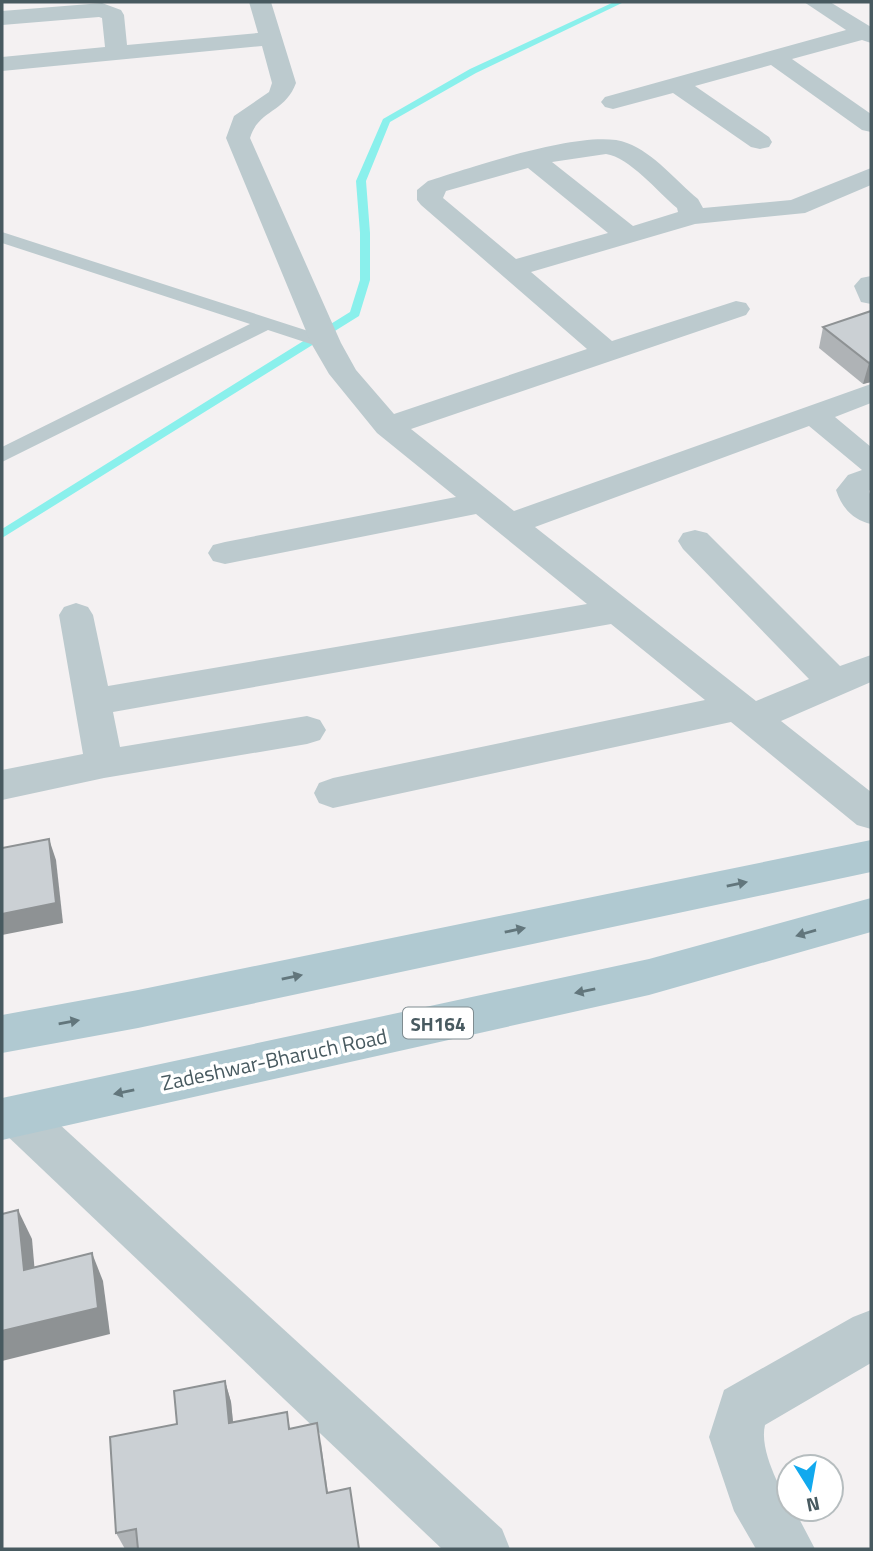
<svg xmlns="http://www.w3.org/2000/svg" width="873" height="1551" font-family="'Titillium Web',sans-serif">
<rect width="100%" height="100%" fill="#f4f1f2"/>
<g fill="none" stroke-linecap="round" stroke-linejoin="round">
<path fill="#8af0ec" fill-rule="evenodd" d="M614 2H624L476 73 390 122 366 181 370 233V280L359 316 2 538V529L350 312 360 280V233L356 181 383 119 470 69Z"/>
<path fill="#bccace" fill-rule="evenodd" d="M2 232 333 339 336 343 333 347 326 349 268 330 2 462V447L250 324 2 243Z"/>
<g fill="#bccace" fill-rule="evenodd">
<path d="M249 2H271L296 83C285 113 258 110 250 138L341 343 356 370 394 414 587 349 421 205 417 200V190L428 181C471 168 587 127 627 143 654 153 676 181 698 199L703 208 791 200 871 168V185L805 213 695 224 531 272 612 341 736 301 746 303 750 309 746 315 411 429 514 511 871 384V403L835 417 871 447V489L869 491 871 497V524C853 520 842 508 836 490L848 475 862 470 809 426 535 527 756 701 809 679 683 549 678 541 683 533 695 530 707 533 840 666 871 655V682L781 721 871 792V829L857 825 731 722 333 808 319 803 314 793 319 783 333 778 705 700 611 624 113 712 120 747 307 716 320 720 326 730 320 740 307 744 104 778 2 800V770L83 754 59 615 64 607 76 603 88 607 93 615 108 686 587 604 476 514 225 564 213 561 208 553 213 545 225 542 456 497 377 433 329 374 311 343 226 138 234 116 269 92 272 83 262 46 2 71V57L105 47 102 18 99 17 2 25V11L102 3 121 10 124 15 127 45 258 33ZM606 154C629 157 659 193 677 208L678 212 633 226 552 162ZM528 168 608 233 516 259 443 198 446 191Z"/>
<path d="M804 2H830L871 27V43L862 40 792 59 871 114V132L862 130 771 65 695 86 769 137 772 142 769 147 760 149 751 147 673 93 613 109 605 107 601 102 605 97 846 30Z"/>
<path d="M871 276V304L861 302 854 286 861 278Z"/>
<path d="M18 1095 34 1101 502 1529 510 1549H442L2 1131V1101Z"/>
<path d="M871 1310V1363L765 1425C761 1442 769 1463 776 1479 781 1490 789 1496 789 1509H794L815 1549H756L734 1511 709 1437 724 1390 853 1317Z"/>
</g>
<g fill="#b0c9d1" fill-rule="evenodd">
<path d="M871 840V872L138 1028 2 1053V1015L138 990Z"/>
<path d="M871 898V932L649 995 2 1140V1098L649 959Z"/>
</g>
</g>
<g fill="#afb3b6">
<path d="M871 311V382L863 384 819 348 823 327Z"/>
<path d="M225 1381 231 1402 233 1422 287 1412 290 1429 321 1443 328 1493 138 1548 125 1549 116 1533 177 1424Z"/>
</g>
<g fill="#8e9294">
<path d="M871 362V382L863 384 869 363Z"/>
<path d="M49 839 56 860 63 923 2 935V914Z"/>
<path d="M18 1210 32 1239 37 1297 24 1270Z"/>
<path d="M92 1253 103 1281 110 1334 2 1361V1331Z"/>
<path d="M225 1381 231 1402 235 1443 229 1423Z"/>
</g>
<g fill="#cbd0d4" stroke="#8e9294" stroke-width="2">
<path d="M871 311V362L869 363 823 327Z"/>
<path d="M49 839 56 903 2 914V848Z"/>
<path d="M18 1210 24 1270 92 1253 98 1308 2 1331V1214Z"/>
<path d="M225 1381 229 1423 287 1412 289 1429 317 1423 327 1493 350 1488 359 1549H138L136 1529 116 1533 110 1437 177 1424 174 1391Z"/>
</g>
<defs><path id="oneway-solid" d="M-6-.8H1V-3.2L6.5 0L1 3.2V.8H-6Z" transform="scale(1.75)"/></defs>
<g fill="#62767c">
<use href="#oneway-solid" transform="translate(737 884) rotate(-12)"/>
<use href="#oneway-solid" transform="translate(515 930) rotate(-12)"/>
<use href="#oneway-solid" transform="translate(806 933) rotate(164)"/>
<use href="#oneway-solid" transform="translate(292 977) rotate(-12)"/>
<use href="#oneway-solid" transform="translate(585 991) rotate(168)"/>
<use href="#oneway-solid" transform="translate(69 1022) rotate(-10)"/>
<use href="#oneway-solid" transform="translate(124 1092) rotate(168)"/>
</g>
<g text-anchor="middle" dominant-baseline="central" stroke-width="7" stroke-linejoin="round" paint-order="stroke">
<rect fill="#fff" stroke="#7f8c90" stroke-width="2" x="403" y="1007.5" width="70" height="31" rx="5"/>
<g font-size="19" font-weight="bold" fill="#485a60">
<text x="438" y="1023">SH164</text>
</g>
<g font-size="21" fill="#485a60" stroke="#fff">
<text transform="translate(274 1059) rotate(-12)">Zadeshwar-Bharuch Road</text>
</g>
</g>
<rect width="873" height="1551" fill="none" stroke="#485a60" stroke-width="7"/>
<g transform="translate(810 1488) rotate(169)"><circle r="33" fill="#ffffff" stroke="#b6bdbf" stroke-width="2"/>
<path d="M0-5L12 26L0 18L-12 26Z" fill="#11a9ee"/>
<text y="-10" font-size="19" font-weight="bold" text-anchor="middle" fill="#485a60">N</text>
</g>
</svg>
